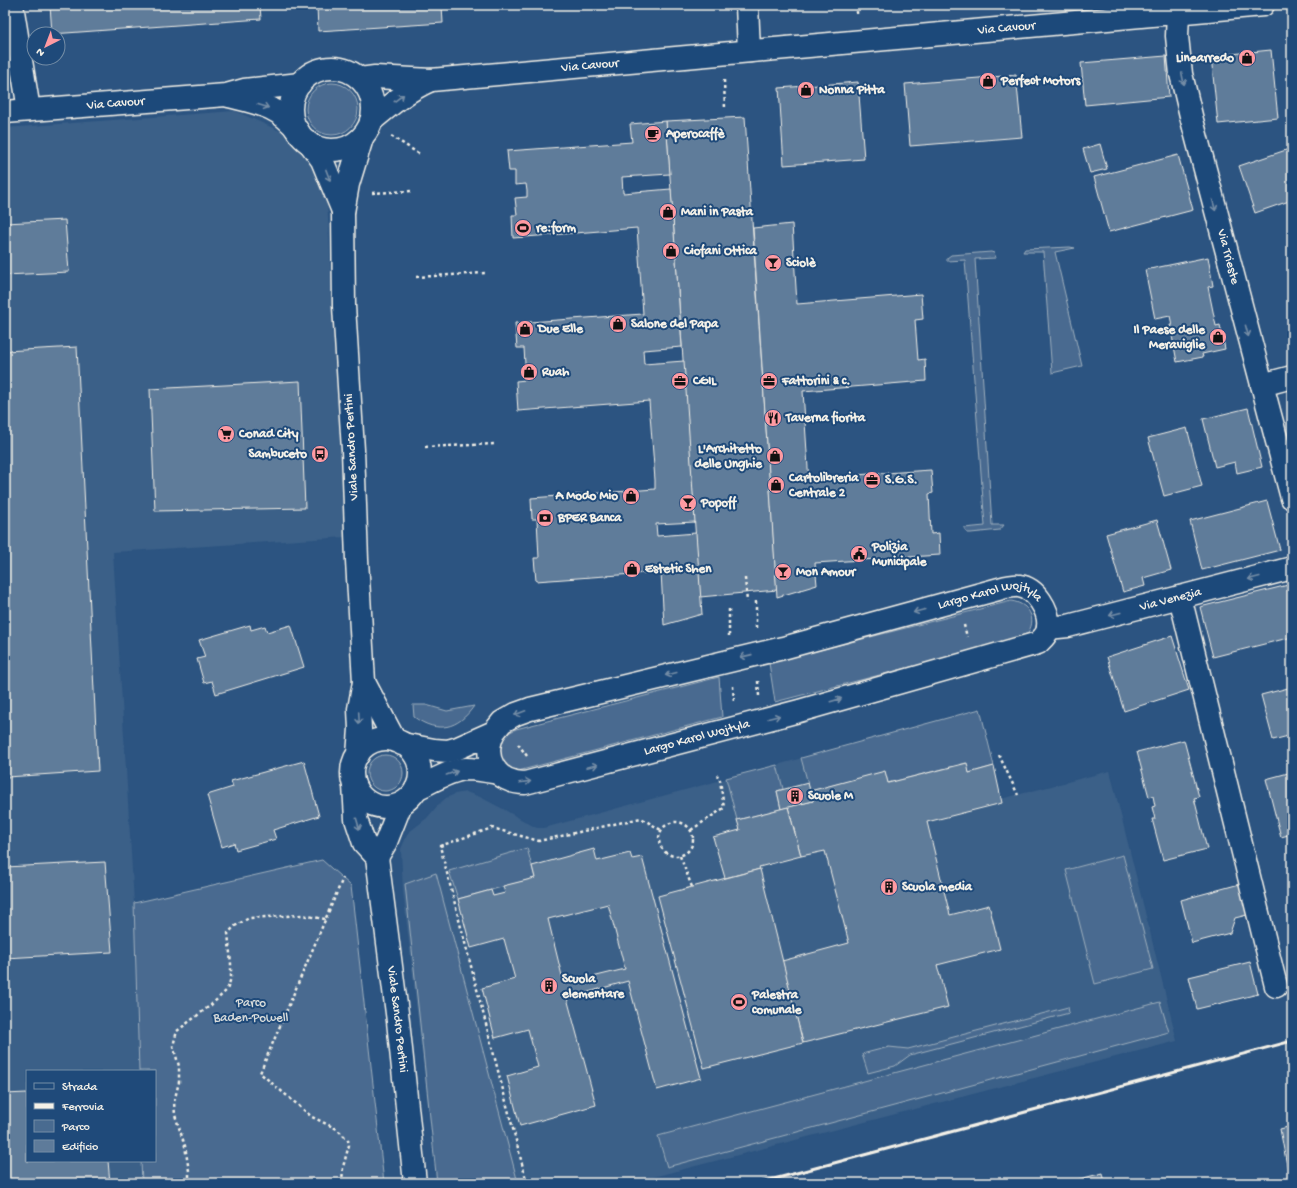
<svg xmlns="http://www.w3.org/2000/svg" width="1297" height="1188" font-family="'Gochi Hand',sans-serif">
<rect width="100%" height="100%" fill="#2c5481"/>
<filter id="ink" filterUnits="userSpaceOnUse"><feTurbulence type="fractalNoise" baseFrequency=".025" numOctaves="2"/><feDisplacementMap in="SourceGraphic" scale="8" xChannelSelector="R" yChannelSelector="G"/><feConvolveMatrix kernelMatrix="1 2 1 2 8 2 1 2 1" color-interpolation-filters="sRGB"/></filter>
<g filter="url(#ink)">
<g fill="#3b6088">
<path d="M235 111 291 136 306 150 326 184 346 537 113 552 134 903 139 1071H27V1161H141L142 1183H5V128Z"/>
<path d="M980 709 1001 799 1110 771 1177 1041 630 1183H437L403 892 401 849 408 833 427 818 439 804 446 798 455 794 466 792 480 797 503 809 533 826 537 828H544L777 765Z"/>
</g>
<g fill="#496b90" stroke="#9eaebc">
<circle cx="332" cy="109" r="26"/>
<path d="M1070 247 1075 248 1055 252 1082 366 1052 373 1043 252H1023L1025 249Z"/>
<path d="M991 252 994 253 996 258 975 259 992 525H1004L1000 530 971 533H967L964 528 985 526 965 260 947 261V258L951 255Z"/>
<path d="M1011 601C1032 604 1039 624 1023 638L775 702 769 663Z"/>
<path d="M719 677 722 717 518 771 511 770 501 762C498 743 496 739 516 729Z"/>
<path d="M413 705H426L447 711 474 706C458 729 438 734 414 717Z"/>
<path d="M980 709 994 766 969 773 966 763 888 783 885 772 810 791 801 758Z"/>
<circle cx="385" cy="773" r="18"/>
<path d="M777 765 783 789 777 791 781 809 737 820 726 778Z"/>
<path d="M527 848 535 878 458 899 449 871Z"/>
<path d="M1123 855 1153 969 1095 984 1066 870Z"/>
<path d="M322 860 351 886 384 1183H142L141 1161H155V1071H139L134 903Z"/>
<path d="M436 873 518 1183H437L405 884Z"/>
<path d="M1160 1002 1169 1032 667 1167 658 1136Z"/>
<path d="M1068 1007 1069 1013 910 1055 895 1066 868 1073 862 1054 889 1047 908 1049Z"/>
</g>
<g fill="#5e7b9a" stroke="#f4f1e8" fill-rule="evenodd">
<path d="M50 5H260L261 19 52 34Z"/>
<path d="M317 5H442L443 23 318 31Z"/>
<path d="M1271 50 1278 118 1218 124 1211 56Z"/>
<path d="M1166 56 1169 97 1085 105 1081 63Z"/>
<path d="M1016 75 1022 137 910 146 905 84Z"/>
<path d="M858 82 864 159 784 165 779 88Z"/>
<path d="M745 117 777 590 700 597 666 121Z"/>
<path d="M666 121 670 174 622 177 623 193 671 189 682 347 643 350 644 364 684 361 695 522 656 524 657 536 696 533 702 614 664 625 661 572 536 581 534 558H539L537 519H532L531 498 655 489V480L649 401 518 411 516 381 526 380 524 348H517L515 323 643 314 637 228 513 238 512 215H517L515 198 527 197V191L526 184 515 185V171H509L507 151 632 142 630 124Z"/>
<path d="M1100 144 1107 169 1090 173 1083 149Z"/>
<path d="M1292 148V200L1255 213 1239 166Z"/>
<path d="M1178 155 1193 210 1109 232 1094 177Z"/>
<path d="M65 220 69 272 5 275V223Z"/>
<path d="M792 224 797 304 921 294 923 319 915 320 918 360 925 359 926 381 803 391 808 468 809 478 931 470 933 493 929 494 931 534 939 533 940 555 815 563 817 585 777 597 753 228Z"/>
<path d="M1208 257 1213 286 1208 287 1216 326 1220 325 1225 349 1202 354 1203 357 1177 362 1170 325H1172L1170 316 1155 319 1145 270Z"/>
<path d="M77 347 98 771 7 777 5 721V351Z"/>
<path d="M300 381 305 508 155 511 150 389Z"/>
<path d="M1248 408 1262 467 1237 473 1235 462 1215 467 1203 419Z"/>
<path d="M1187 428 1202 486 1164 496 1148 438Z"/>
<path d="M1267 501 1280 550 1202 570 1190 521Z"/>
<path d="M1157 520 1171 570 1143 578 1145 586 1123 592 1106 534Z"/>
<path d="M1292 584V637L1213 657 1200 607Z"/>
<path d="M250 625 251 630 265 626 267 632 291 625 304 667 216 694 212 681 204 683 197 659 205 657 199 640Z"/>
<path d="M1172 636 1189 690 1124 711 1107 657Z"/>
<path d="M1292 687V735L1273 740 1261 695Z"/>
<path d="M1184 740 1199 797 1194 798 1207 849 1163 860 1152 819H1155L1152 807 1155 806 1153 796 1149 797 1137 752Z"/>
<path d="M304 761 319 816 273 830 276 839 236 850 234 843 222 847 207 795 233 787 231 781Z"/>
<path d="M967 763 969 773 994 766 1002 803 927 822 950 915 989 905 1000 949 937 965 948 1007 803 1043 782 961 849 943 825 851 801 856 788 807 813 801 810 791 885 771 888 783Z"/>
<path d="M1292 772V834L1281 837 1266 779Z"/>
<path d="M808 783 813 801 781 809 777 791Z"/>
<path d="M788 807 801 856 759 867 760 869 725 878 713 837 740 830 737 820Z"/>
<path d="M594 849 597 861 630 853 632 859 642 857 701 1078 657 1090 628 981 567 998 596 1105 520 1126 507 1076 538 1067 528 1029 495 1038 482 988 515 979 504 939 471 948 458 899 491 890 493 896 505 893 503 886 535 878 532 866ZM608 904 625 969 564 984 548 919Z"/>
<path d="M105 862 112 952 5 958V867Z"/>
<path d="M760 869 803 1043 704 1068 658 896Z"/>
<path d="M1247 882 1255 913 1235 918 1230 933 1192 943 1181 900Z"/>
<path d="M1250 962 1258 994 1197 1009 1189 977Z"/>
<path d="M27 1093V1161H108L110 1183H5V1094Z"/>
<path d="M1292 1126V1180L1290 1181 1280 1129Z"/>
<path d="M1103 1173 1105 1183H1064Z"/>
</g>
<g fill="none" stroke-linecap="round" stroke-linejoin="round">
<defs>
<g id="minor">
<path d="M12 5 29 110"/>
<path d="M747 5 749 51"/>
<path id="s1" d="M1178 13 1177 36 1181 74 1192 120 1292 498"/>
<path d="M1262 385 1292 377"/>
<path d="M1180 597 1276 986"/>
<path id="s2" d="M1048 628 1068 626 1292 568"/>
<path id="s3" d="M402 744 434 750 448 751 458 748 494 732 502 722 516 714 530 709 783 648 1006 587C1010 587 1015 585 1019 586 1036 588 1050 611 1048 627 1048 634 1042 639 1038 643L799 711 525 783C496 783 481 758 494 732"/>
<path d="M416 789C431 782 450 770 466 769 477 769 487 771 498 773"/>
</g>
<g id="tertiary">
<circle cx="332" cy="109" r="41"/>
<path id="s4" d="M360 79 375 77 431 80 1263 5"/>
<path d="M229 96C257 103 279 106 298 131"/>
<path id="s5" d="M5 112 226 95 244 90 300 84"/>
<path d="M371 121C390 105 408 90 431 80"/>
<path d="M309 142 322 160 343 211"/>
<path d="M364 682 395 741"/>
<circle cx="386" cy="773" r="34"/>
<path d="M358 755 360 729 359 709 364 682 357 560 353 450 344 306 343 212 348 184 362 138"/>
<path id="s6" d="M354 785 356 819 364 843 377 857 398 1021 415 1183"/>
<path d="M377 857 386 842 401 804"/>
</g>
</defs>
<use href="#minor" stroke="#f4f1e8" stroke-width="25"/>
<use href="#tertiary" stroke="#f4f1e8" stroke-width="25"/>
<g stroke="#f4f1e8" stroke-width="2.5" stroke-dasharray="3 3" stroke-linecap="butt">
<path d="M857 5V16"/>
<path d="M724 80 725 109"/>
<path d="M391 136 421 155"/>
<path d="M372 193 411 191"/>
<path d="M416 277 485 273"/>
<path d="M425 447 496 444"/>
<path d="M745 578 747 602"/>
<path d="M964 625 967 637"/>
<path d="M756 628V600"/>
<path d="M729 636V606"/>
<path d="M758 681 759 696"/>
<path d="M733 686 734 703"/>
<path d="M518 744 527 756"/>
<path d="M999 755 1018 795"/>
<circle cx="676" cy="839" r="17"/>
<path d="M691 830 724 808 720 780 717 775"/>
<path d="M680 856 692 887"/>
<path d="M189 1183V1171L185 1146 175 1115 174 1102 179 1082V1066L173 1046 177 1031 211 1005 227 990 231 978V964L228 933 235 926 249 918 302 915 325 919"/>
<path d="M342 1183 343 1167 349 1145 348 1140 337 1129 312 1117 260 1073 343 878"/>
<path d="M527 1183 440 846 492 828 539 841 641 818 661 830"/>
</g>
<use href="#minor" stroke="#1f4a7a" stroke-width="22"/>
<use href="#tertiary" stroke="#1f4a7a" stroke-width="22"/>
<path stroke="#f4f1e8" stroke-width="3" d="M759 1183 1292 1041"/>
</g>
<defs><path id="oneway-shaft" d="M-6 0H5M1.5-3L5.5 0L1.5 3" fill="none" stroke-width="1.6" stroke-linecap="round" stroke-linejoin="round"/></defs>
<g stroke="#748da6">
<use href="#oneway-shaft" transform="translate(1183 79) rotate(78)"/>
<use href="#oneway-shaft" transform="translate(399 98) rotate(-37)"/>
<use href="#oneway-shaft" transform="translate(263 106) rotate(18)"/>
<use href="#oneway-shaft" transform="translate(328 175) rotate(69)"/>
<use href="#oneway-shaft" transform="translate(1214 205) rotate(75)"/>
<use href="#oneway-shaft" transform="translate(1247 331) rotate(75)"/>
<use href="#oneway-shaft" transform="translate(1254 578) rotate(166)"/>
<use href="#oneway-shaft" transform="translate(919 611) rotate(165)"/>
<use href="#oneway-shaft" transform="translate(1115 614) rotate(165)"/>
<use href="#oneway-shaft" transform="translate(746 656) rotate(167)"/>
<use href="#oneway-shaft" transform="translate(671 674) rotate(166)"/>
<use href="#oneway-shaft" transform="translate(836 700) rotate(-16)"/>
<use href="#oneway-shaft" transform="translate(520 713) rotate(159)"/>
<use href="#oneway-shaft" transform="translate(774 717) rotate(-14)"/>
<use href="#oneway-shaft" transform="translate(359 718) rotate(87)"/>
<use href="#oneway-shaft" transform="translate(592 766) rotate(-14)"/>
<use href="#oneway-shaft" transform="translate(452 773) rotate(-19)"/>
<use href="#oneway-shaft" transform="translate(525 782) rotate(-7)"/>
<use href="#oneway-shaft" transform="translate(358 824) rotate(74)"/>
</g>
</g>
<defs>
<symbol id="shop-disc" viewBox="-11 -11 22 22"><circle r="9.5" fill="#ff9aa2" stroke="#1f4a7a"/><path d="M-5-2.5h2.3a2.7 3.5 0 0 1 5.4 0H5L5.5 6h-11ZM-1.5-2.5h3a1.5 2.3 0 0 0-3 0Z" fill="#111"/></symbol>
<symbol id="cafe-disc" viewBox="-11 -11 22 22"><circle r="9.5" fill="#ff9aa2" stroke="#1f4a7a"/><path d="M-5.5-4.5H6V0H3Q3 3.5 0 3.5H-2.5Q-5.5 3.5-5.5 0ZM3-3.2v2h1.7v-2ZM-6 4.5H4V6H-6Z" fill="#111"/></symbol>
<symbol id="stadium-disc" viewBox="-11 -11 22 22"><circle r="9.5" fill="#ff9aa2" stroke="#1f4a7a"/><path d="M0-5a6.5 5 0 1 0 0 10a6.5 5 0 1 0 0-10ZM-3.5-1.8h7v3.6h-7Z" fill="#111"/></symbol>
<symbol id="bar-disc" viewBox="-11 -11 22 22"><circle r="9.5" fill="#ff9aa2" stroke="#1f4a7a"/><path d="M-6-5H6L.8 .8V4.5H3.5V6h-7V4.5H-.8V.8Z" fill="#111"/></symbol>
<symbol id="office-disc" viewBox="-11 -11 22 22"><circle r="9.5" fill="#ff9aa2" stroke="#1f4a7a"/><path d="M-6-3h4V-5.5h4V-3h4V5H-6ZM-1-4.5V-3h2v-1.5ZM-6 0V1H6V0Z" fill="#111"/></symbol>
<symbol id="restaurant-disc" viewBox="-11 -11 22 22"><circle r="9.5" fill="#ff9aa2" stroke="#1f4a7a"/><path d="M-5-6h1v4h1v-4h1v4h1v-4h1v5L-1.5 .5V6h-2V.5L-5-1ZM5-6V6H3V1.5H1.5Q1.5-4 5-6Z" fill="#111"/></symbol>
<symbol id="supermarket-disc" viewBox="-11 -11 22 22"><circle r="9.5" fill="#ff9aa2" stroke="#1f4a7a"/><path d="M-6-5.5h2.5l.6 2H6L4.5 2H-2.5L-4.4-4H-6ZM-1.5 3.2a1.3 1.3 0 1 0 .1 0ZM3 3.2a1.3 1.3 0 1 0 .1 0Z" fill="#111"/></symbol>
<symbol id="bus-disc" viewBox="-11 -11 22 22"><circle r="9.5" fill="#ff9aa2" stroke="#1f4a7a"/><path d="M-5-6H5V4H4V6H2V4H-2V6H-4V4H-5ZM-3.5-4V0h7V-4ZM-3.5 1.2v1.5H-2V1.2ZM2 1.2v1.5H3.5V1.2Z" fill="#111"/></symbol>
<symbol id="bank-disc" viewBox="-11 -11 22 22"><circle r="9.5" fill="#ff9aa2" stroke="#1f4a7a"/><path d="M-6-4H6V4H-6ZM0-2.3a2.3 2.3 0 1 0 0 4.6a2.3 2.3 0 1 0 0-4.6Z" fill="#111"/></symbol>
<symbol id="civic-disc" viewBox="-11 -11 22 22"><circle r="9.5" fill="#ff9aa2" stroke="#1f4a7a"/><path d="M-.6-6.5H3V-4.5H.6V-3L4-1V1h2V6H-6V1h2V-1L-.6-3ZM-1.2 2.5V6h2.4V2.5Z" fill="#111"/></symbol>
<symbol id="building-disc" viewBox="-11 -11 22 22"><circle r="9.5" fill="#ff9aa2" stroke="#1f4a7a"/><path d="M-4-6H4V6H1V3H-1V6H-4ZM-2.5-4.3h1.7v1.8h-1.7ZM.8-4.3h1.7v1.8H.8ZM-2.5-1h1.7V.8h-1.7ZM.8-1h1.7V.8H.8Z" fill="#111"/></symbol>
</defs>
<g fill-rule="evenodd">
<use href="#shop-disc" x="1237" y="48" width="20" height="20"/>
<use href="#shop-disc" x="978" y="71" width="20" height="20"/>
<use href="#shop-disc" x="796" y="80" width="20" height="20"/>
<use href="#cafe-disc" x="643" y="124" width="20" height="20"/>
<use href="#shop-disc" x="658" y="202" width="20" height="20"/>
<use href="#stadium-disc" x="513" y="218" width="20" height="20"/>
<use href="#shop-disc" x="661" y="241" width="20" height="20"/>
<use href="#bar-disc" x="763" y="253" width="20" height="20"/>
<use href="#shop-disc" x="608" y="314" width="20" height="20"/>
<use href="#shop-disc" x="515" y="319" width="20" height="20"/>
<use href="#shop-disc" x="1208" y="327" width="20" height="20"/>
<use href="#shop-disc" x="519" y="362" width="20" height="20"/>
<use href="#office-disc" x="670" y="371" width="20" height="20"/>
<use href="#office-disc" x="759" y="371" width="20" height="20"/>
<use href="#restaurant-disc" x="763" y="408" width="20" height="20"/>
<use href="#supermarket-disc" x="216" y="424" width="20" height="20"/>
<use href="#bus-disc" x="310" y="444" width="20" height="20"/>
<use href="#shop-disc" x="765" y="446" width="20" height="20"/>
<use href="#office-disc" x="862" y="470" width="20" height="20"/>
<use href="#shop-disc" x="766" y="475" width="20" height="20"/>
<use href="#shop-disc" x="621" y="486" width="20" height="20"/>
<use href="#bar-disc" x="678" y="493" width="20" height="20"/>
<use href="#bank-disc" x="535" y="508" width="20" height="20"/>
<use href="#civic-disc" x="849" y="544" width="20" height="20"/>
<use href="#shop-disc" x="622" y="559" width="20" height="20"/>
<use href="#bar-disc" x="773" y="562" width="20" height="20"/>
<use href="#building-disc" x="785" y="786" width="20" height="20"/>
<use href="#building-disc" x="879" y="877" width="20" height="20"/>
<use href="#building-disc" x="539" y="976" width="20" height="20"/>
<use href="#stadium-disc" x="729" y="992" width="20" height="20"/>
</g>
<g text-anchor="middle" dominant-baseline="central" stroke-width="4" stroke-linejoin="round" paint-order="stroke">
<g font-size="13" fill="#f4f1e8" stroke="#1f4a7a">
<text stroke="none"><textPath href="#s4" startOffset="649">Via Cavour</textPath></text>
<text stroke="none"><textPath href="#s4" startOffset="231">Via Cavour</textPath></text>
<text stroke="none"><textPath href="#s5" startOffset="111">Via Cavour</textPath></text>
<text stroke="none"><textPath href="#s1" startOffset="250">Via Trieste</textPath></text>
<text transform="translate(352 447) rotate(-93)">Viale Sandro Pertini</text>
<text stroke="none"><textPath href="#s2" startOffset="126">Via Venezia</textPath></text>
<text stroke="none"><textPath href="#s3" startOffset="616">Largo Karol Wojtyla</textPath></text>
<text transform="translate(697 738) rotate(-15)">Largo Karol Wojtyla</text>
<text stroke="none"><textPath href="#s6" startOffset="242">Viale Sandro Pertini</textPath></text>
</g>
<g font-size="13" font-weight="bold" fill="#f4f1e8" stroke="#1f4a7a" text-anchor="start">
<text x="1234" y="58" text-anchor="end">Linearredo</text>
<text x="1001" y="81">Perfect Motors</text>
<text x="819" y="90">Nonna Pitta</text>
<text x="666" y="134">Aperocaffè</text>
<text x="681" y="212">Mani in Pasta</text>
<text x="536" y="228">re:form</text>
<text x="684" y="251">Ciofani Ottica</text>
<text x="786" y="263">Sciolè</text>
<text x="631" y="324">Salone del Papa</text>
<text x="538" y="329">Due Elle</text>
<text x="1205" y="330" text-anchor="end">Il Paese delle<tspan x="1205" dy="15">Meraviglie</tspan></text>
<text x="542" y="372">Ruah</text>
<text x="693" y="381">CGIL</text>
<text x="782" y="381">Fattorini &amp; c.</text>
<text x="786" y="418">Taverna fiorita</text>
<text x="239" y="434">Conad City</text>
<text x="762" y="449" text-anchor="end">L'Architetto<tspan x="762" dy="15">delle Unghie</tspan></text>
<text x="307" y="454" text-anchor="end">Sambuceto</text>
<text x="789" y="478">Cartolibreria<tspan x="789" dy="15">Centrale 2</tspan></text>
<text x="885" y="480">S.G.S.</text>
<text x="618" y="496" text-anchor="end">A Modo Mio</text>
<text x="701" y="503">Popoff</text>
<text x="558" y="518">BPER Banca</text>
<text x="872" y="547">Polizia<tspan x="872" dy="15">Municipale</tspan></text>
<text x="645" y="569">Estetic Shen</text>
<text x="796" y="572">Mon Amour</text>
<text x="808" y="796">Scuole M</text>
<text x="902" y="887">Scuola media</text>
<text x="562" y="979">Scuola<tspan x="562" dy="15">elementare</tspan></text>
<text x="752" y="995">Palestra<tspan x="752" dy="15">comunale</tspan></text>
</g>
<g font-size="13" fill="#dadddb" stroke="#1f4a7a">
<text x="251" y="1003">Parco<tspan x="251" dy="15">Baden-Powell</tspan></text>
</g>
</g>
<rect width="1297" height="1188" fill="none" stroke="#1f4a7a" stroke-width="20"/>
<rect x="10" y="10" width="1277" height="1168" fill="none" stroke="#f4f1e8" stroke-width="1.5" filter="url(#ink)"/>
<rect x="26" y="1070" width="130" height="92" fill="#1f4a7a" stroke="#748da6"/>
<rect x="34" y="1083" width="20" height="6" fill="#1f4a7a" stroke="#748da6"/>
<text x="62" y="1090" font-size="12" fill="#f4f1e8">Strada</text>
<rect x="34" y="1103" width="20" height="6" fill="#f4f1e8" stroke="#748da6"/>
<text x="62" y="1110" font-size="12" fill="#f4f1e8">Ferrovia</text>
<rect x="34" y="1120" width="20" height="12" fill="#496b90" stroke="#748da6"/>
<text x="62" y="1130" font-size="12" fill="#f4f1e8">Parco</text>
<rect x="34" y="1140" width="20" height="12" fill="#5e7b9a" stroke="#748da6"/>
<text x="62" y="1150" font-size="12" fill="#f4f1e8">Edificio</text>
<g transform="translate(46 46) rotate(222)"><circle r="19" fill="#1f4a7a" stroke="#748da6"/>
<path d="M0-3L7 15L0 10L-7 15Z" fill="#ff9aa2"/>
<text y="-6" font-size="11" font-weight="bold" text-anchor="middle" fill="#f4f1e8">N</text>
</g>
</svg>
